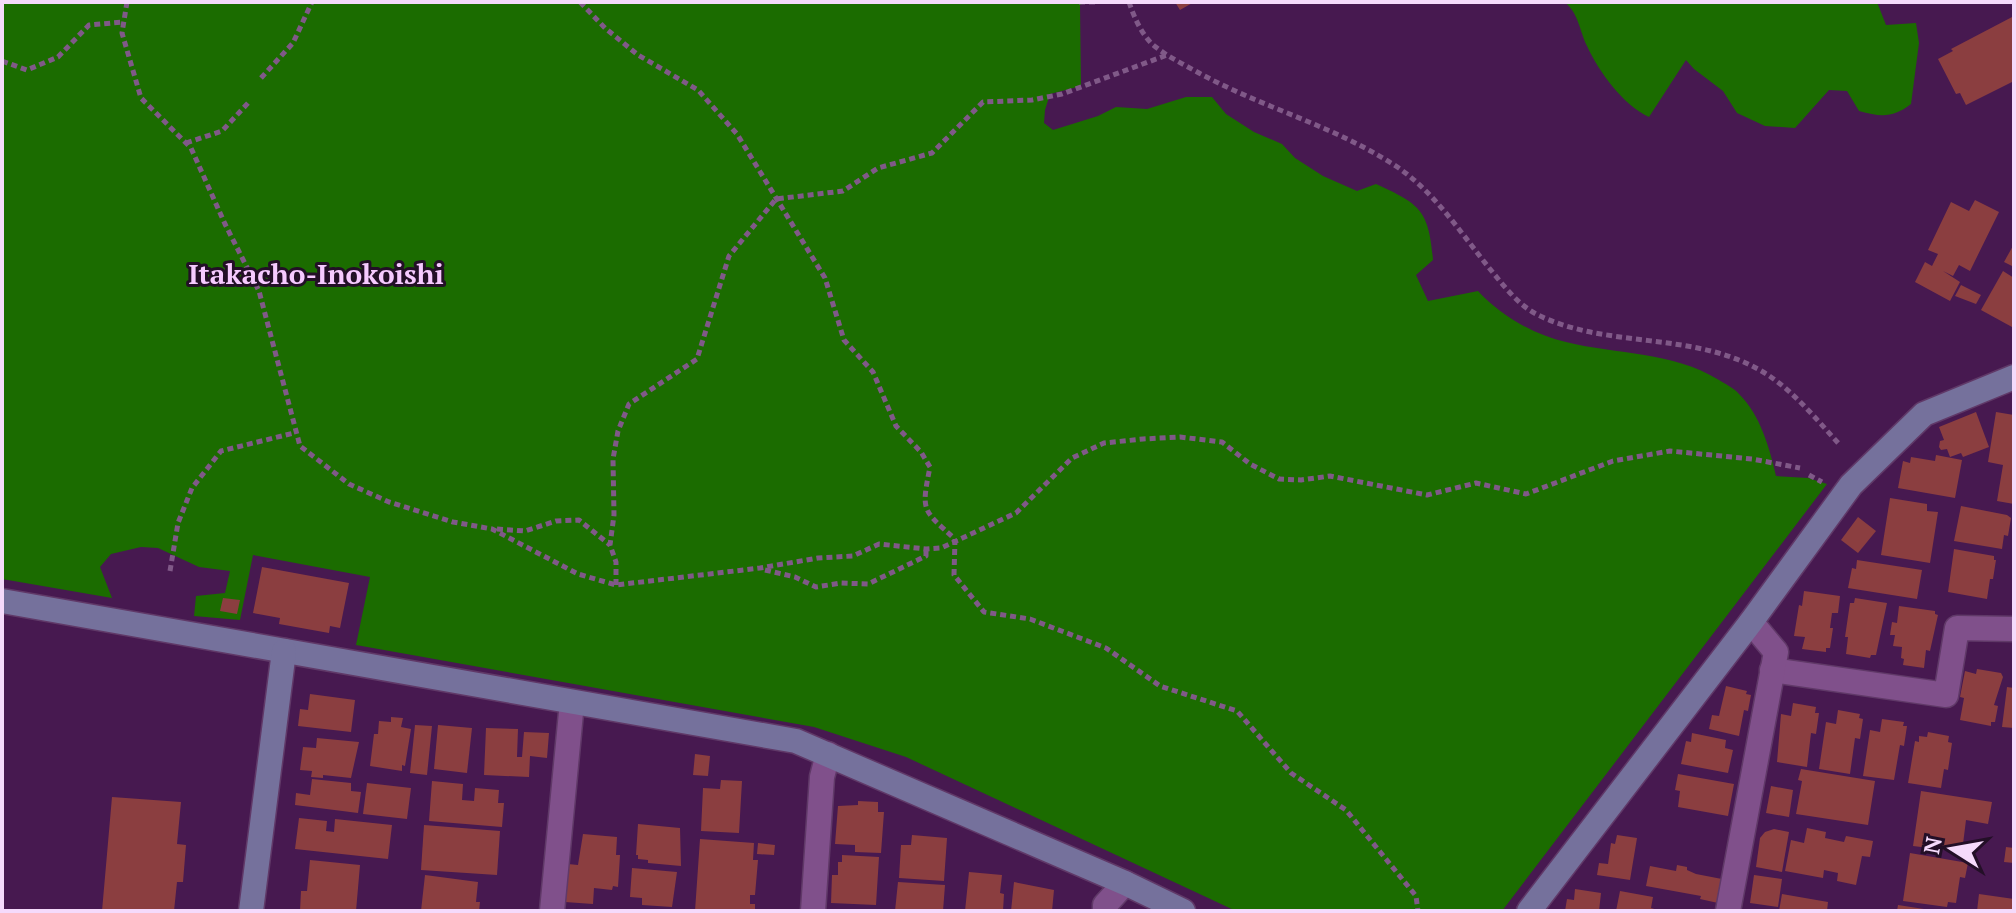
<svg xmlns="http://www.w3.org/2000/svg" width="2016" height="913" font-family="'PT Serif',serif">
<rect width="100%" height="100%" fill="#471950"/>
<g fill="#1b6c00">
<path d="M2 2H1086L1080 5 1081 86 1050 94 1045 110 1044 123 1053 130 1098 116 1116 107 1147 109 1186 97H1212L1226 114 1254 132 1282 144 1295 158 1323 176 1357 191 1376 184C1420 204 1429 210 1433 260L1416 275 1428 301 1478 291C1500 315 1534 335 1566 342 1618 355 1672 351 1719 380 1725 384 1734 388 1739 394 1760 414 1770 449 1776 476L1808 478 1827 484 1502 911H1236L906 757 814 727 356 645 370 577 253 555 240 620 194 616 196 596 225 593 230 571 199 567 158 548 141 547 111 554 100 567 112 598 2 579Z"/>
<path d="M1564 2H1877L1886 25 1916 23 1919 43 1911 104C1893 118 1881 117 1859 111L1847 91 1829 90 1795 128 1765 126 1737 113 1723 91 1694 69 1686 60 1649 117C1623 105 1599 72 1587 46 1580 32 1578 11 1564 2Z"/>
</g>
<g fill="#8b3e40">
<path d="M1175 2H1194L1180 10Z"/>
<path d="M2014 16V81L1966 105 1960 93 1956 94 1938 59 1953 51 1951 49Z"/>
<path d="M1975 200 1999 212 1970 271 1959 265 1953 276 1943 271 1960 282 1950 301 1915 282 1925 262 1932 266 1938 254 1928 250 1951 202 1969 211Z"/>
<path d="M2014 244V267L2004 262Z"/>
<path d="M2003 271 2014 278 2012 327 1981 310Z"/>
<path d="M1961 285 1981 295 1976 304 1955 296Z"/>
<path d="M1976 412 1989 447 1963 457 1961 453 1950 457 1947 449 1941 450 1939 447 1940 441 1944 440 1939 427Z"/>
<path d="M1996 412 2014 415V504L1997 501 2003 465 1988 462Z"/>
<path d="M1936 455 1962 460 1955 498 1898 488 1903 461 1910 463 1911 457 1935 461Z"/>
<path d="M1890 498 1927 504V511L1938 512 1930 563 1881 555Z"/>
<path d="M1961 506 2007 515 2011 518 2008 536 2004 535 2002 549 1954 541Z"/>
<path d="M1858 517 1876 531 1858 553 1841 540Z"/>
<path d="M1954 549 1994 556V560H1996L1993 579H1990L1987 599 1948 592Z"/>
<path d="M1857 560 1922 570 1917 599 1848 588 1852 568 1856 569Z"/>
<path d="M262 567 349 583 340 628 330 626 329 633 279 624 280 618 253 613Z"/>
<path d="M1804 591 1840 596 1838 613H1832L1830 628H1833L1830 648H1826V652L1802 649 1805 637 1794 636 1799 605 1802 606Z"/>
<path d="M223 598 240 600 237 614 220 611Z"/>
<path d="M1855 598 1887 603 1876 655H1871L1870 658 1846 654 1848 637H1845L1850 603H1854Z"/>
<path d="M1899 606 1935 611V614L1938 615 1930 651 1926 650 1924 668 1903 665 1904 659 1901 658 1902 647 1893 646 1895 635H1890L1892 622 1897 623Z"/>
<path d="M1977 669 2001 673 2003 677 1994 705 1998 706 1995 722H1991V726L1960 720 1964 698 1960 697 1965 671 1976 674Z"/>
<path d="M1726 686 1747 691 1746 694 1751 695 1748 711 1744 710 1739 736 1709 729 1712 715 1719 716Z"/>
<path d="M2007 687 2014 688V728L2002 727Z"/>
<path d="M310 694 355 700 351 732 298 726 300 709 308 710Z"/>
<path d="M1793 703 1816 707 1815 713H1819L1816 734 1811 733 1807 767 1777 762 1781 714 1791 716Z"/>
<path d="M1838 710 1860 714 1859 718 1863 719 1860 739 1855 738 1850 774 1819 769 1826 722 1836 724Z"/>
<path d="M391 717 403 718 401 727 411 729 405 766 402 765V771L370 766 374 734H378L379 721 391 722Z"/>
<path d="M1882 719 1904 722 1903 726H1907L1904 746 1900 745 1894 780 1863 776 1870 730 1880 732Z"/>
<path d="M415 725 432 726 427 775 410 773Z"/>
<path d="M438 725 472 728 467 773 434 769Z"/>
<path d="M486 728 518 729 517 757H522L524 732 549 733 547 758 530 756 529 777 484 775Z"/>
<path d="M1928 732 1949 736 1948 742 1952 743 1948 770 1944 769 1941 788 1908 783 1915 741 1919 742V736L1927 737Z"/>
<path d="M1692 733 1726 740 1725 748 1733 750 1728 773 1681 764 1686 741 1691 742Z"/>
<path d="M317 738 359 742 351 778 323 775V778L311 777 312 771 300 770 303 747 316 748Z"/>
<path d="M695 754 710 756 708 776 693 775Z"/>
<path d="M1801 769 1875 781 1868 825 1796 814 1802 781 1798 780Z"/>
<path d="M1678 774 1734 784 1728 816 1678 807 1680 791 1675 790Z"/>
<path d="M312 779 351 783V791L361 792 358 813 295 805 296 793 310 795Z"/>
<path d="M721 780 742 781 739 833 701 831 703 788 720 789Z"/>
<path d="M432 781 463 784 462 800 474 801 475 788 499 790 498 803H504L502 827 429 821Z"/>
<path d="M367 783 411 788 407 819 363 814Z"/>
<path d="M1771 786 1793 790 1789 817 1766 813Z"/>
<path d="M1921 791 1992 802 1988 824 1966 820 1962 852 1913 846Z"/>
<path d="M112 797 181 802 177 844 186 845 183 882H177L174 911H102Z"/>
<path d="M858 801 878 802V812H884L881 853 855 852V845L835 844 838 806 858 805Z"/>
<path d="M299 818 327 821 326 831 334 832 335 819 392 825 388 859 295 849Z"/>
<path d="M638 824 680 828 681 866 648 863V860L638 859V855H636Z"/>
<path d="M424 825 500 831 497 875 421 870Z"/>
<path d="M1807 828 1826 832 1825 838 1844 842 1846 836 1873 841 1870 857 1862 856 1856 885 1837 881 1838 873 1824 870 1823 878 1785 871 1791 840 1804 843Z"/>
<path d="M1774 829 1789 832 1782 872 1756 867 1760 838 1765 832Z"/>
<path d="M583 834 617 837 616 855H620L618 887 613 886 612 890 594 888 593 904 565 902 568 864 578 865Z"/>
<path d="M912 835 947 838 944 881 899 878 901 845H911Z"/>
<path d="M1617 835 1637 838 1630 880 1597 875 1599 863 1608 864 1611 843 1615 844Z"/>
<path d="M700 839 754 843 753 860H758L755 895H750V904H755V911H695Z"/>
<path d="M758 843 775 845 774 855 757 854Z"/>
<path d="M2006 847 2014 848V863L2004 862Z"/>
<path d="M1910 853 1968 863 1965 878 1960 877 1956 903 1948 902 1947 907 1903 901Z"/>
<path d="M842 855 879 857 876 905 831 903 832 875H838V862H842Z"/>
<path d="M310 860 360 865 356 911H300L301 891H307Z"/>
<path d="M1677 865 1687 867V870L1696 874 1722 879 1718 903 1700 899 1701 896 1646 886 1650 866 1676 871Z"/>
<path d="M632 868 677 872 672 907 642 905V898L630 897Z"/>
<path d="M969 872 1002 875 1000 893 1004 894 1003 911H965Z"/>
<path d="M425 875 478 882 476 902H480L479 911H421Z"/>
<path d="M1754 875 1782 879 1778 907 1750 903Z"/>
<path d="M898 882 945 885 943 911H895Z"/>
<path d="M1014 882 1054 890 1052 911H1011Z"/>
<path d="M1575 889 1601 893 1599 911H1565L1567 899 1574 900Z"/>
<path d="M1620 891 1653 897 1651 908 1661 911H1616Z"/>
<path d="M1782 894 1828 902 1827 911H1779Z"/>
<path d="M1979 894 2014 899V911H1977Z"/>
<path d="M1898 905 1924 909V911H1897Z"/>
</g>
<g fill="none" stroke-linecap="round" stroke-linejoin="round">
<defs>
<g id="street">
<path d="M1772 670 1946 695 1957 628 2014 629"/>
<path d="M552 911 572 702"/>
<path d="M813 911 822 777 828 754"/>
<path d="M1105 911V905L1125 883"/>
<path d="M1728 911 1776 652 1751 622"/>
</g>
<g id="secondary">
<path d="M2 601 796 741 1125 883 1183 911"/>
<path d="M251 911 284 651"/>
<path d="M1529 911 1751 622 1851 485 1924 414 2014 377"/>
</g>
</defs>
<use href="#street" stroke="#603968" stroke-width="27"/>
<use href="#secondary" stroke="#603968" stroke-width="27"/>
<g stroke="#805988" stroke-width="5" stroke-dasharray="6 4" stroke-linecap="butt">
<path d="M127 2 122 33 141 98 191 148 225 224 259 291 300 446 349 484 389 502 453 522 492 529 578 574 616 585 760 568 818 558 853 556 879 544 926 549 941 548 1016 513 1072 458 1104 443 1143 439 1180 437 1222 442 1250 464 1279 479 1301 480 1330 476 1427 495 1476 483 1526 494 1613 461 1670 451 1752 459 1800 468"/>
<path d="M580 2 605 28 638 55 698 90 737 134 825 278 844 340 873 372 896 426 921 452 930 467C921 512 922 509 955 539L954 575 984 612 1030 619 1106 648 1160 686 1237 711 1291 773 1346 810 1416 896 1418 911"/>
<path d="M1079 2H1099"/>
<path d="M1129 2C1134 17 1141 33 1152 44 1166 56 1183 64 1199 73 1261 107 1331 125 1391 163 1432 188 1460 232 1490 269 1504 286 1518 305 1538 315 1605 348 1689 332 1756 368 1789 385 1815 418 1840 445"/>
<path d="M2 61 27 70 58 57 89 25 124 22"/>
<path d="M261 78 293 43 312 2"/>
<path d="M186 143 222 131 249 102"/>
<path d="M1809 475 1822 482"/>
<path d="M497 529 525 531 556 521 579 520 610 545"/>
<path d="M765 570 795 577 816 587 841 583 868 584 926 556V550"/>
<path d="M170 571 178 523 192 488 221 451 294 433"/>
<path d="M616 585V562L610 545 614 515 613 459 618 431 629 404 697 359 729 256 776 199 843 191 878 168 932 153 983 102 1032 100 1062 94 1167 55"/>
</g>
<use href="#street" stroke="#80508b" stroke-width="24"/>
<use href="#secondary" stroke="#75719c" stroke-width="24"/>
</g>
<g text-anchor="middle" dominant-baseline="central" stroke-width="6" stroke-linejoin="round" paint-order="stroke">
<g font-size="28" font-weight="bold" fill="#f6caff" stroke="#230f27">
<text x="316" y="273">Itakacho-Inokoishi</text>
</g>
</g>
<rect width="2016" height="913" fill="none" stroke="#f5dafb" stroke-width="8"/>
<g transform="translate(1952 849) rotate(281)" stroke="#230f27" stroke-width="6" paint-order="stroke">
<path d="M0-6L14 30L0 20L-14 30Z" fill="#f5dafb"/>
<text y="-12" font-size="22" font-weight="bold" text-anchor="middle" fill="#f5dafb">N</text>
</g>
</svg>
